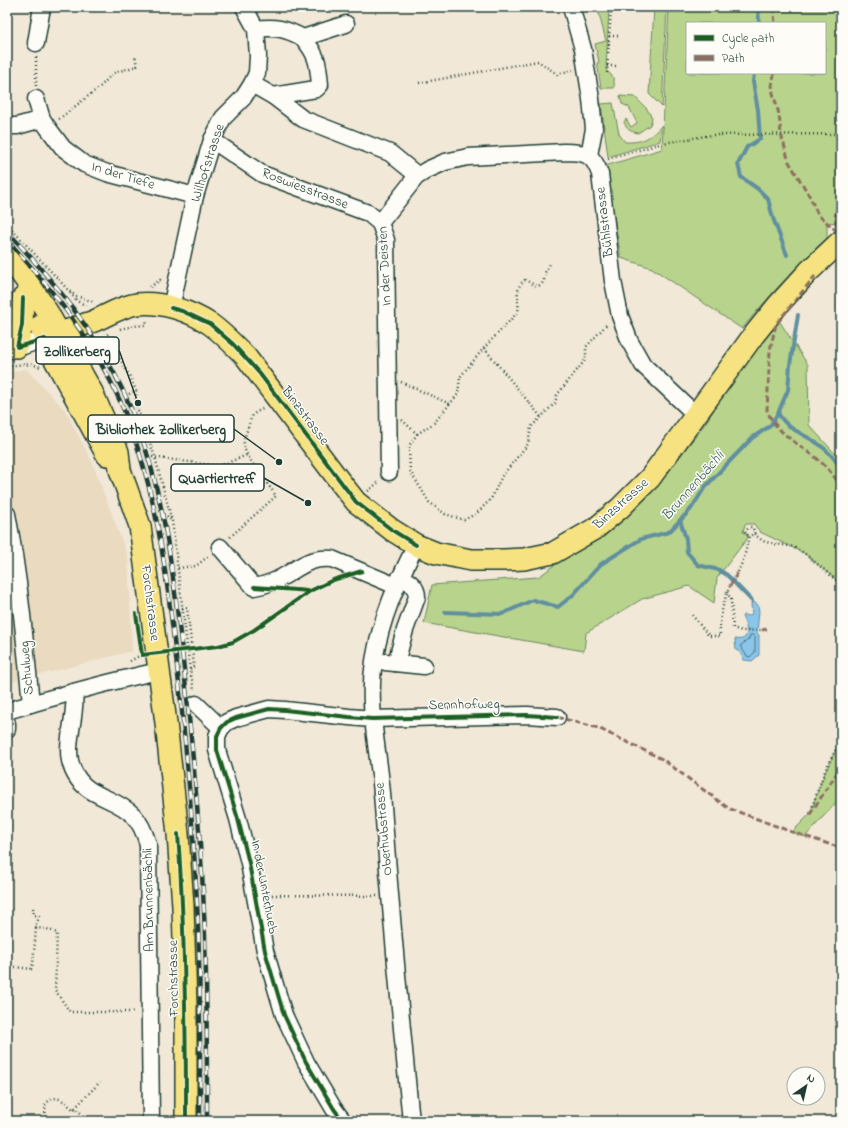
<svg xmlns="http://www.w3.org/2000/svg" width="848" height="1128" font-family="'Indie Flower',sans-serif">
<rect width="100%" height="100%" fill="#f1e8d7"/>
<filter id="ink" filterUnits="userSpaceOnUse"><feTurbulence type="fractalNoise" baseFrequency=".025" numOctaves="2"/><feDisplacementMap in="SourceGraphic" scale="8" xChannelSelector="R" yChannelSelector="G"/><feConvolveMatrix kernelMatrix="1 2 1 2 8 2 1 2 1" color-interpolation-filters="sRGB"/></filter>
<g filter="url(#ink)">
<path fill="#e9dac0" d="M26 369 65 410 92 462 128 557 132 651 7 683V373Z"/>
<g fill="#b8d38b" stroke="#6c8860" fill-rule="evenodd">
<path d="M609 7 606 70C613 76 615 79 614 88H601L597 63 599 62 595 44 606 41 598 10Z"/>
<path d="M654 7H667L662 107 649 94Z"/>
<path d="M669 7H841V222L827 223V238C796 266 769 296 742 329L652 268 621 258 605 166 662 149ZM687 23H825V73H687Z"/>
<path d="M620 96 635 97 647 109 652 118 650 125 638 133C629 131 627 130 624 122L626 119 631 127 637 123 629 107 622 104Z"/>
<path d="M613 103 619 134 625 142C642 143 651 138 662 125L660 141 608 157 601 104Z"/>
<path d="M778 319 808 365 809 425 841 460V584L804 553 760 532 754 524H745L743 532 749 536 717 578 714 603 689 586 642 599 586 633 584 651 424 623 432 585 538 577 595 537 653 489 700 431 753 351Z"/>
<path d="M841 742V797L805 837 792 832 810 814 821 782 836 749Z"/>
</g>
<path fill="#8bc5ea" stroke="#608fa1" d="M752 601 758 605 759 611 757 633 759 635V655L752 661 744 660 741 653 736 650 735 641V639C752 642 747 626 742 617L743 615 750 616 752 614 751 604Z"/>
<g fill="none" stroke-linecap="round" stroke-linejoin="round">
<path stroke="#4a737d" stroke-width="1" d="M751 635H753L755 637V652L750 657 747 656 740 646 748 640Z"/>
<g stroke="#608fa1" stroke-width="4">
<path d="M758 7 759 23"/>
<path d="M754 73 753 82 758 110 760 139 747 147 738 164 741 177 758 189 768 199 773 218 787 255"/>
<path d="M798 315 790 365 788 390 778 413C788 431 804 433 820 445 828 451 836 460 841 469"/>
<path d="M680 520 686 539 687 552 698 565 719 570 727 575 752 601"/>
<path d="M445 612 502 614 533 600 558 607 573 595 601 564 641 539 669 532 691 509 705 487 752 438 770 426 778 413"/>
</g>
<defs>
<g id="minor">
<path d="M571 7 583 49 591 99 594 129 589 155"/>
<path d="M256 29C275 26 287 29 303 38L346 24"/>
<path d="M36 43 42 7"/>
<path d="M252 84 273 96 303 119 390 153 412 171 416 177"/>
<path d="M273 96 316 89 320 85C318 63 318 56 303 38"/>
<path d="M36 99 42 119 48 128 63 148 84 164 107 173 195 196"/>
<path d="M7 126H17L42 119"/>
<path d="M212 140 262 174 368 213 380 223"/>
<path d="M380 223 416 177 427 170 445 162 468 157 564 152C584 152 593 153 600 174L613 281 620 316 630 342 643 365 696 415"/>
<path d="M380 223 386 240 389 472"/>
<path d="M171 308 195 196 212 140 223 118 243 98 252 84 257 73 258 56 256 29 244 7"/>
<path d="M7 351 45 339"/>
<path d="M7 514C19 577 25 640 31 704"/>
<path d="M220 547 254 587C260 586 267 584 272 582 295 573 305 556 332 559L396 586"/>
<path d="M385 662 424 666"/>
<path d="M396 663 405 630 417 597C417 586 409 581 400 577"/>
<path d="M74 692C74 697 75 702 74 707 73 728 64 750 73 770 85 798 114 796 133 815 141 823 145 834 148 844L151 1121"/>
<path d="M196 704 221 728"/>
<path d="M7 711C57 696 107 682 159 671"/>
<path d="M7 723V729"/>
<path d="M343 1121 334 1109 306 1062 284 1015 265 951 249 863 238 819 217 750V736L221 728 227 722 236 718 269 709 285 710 349 717 372 719 527 715 557 717"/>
<path d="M411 1121C400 1012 390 902 382 793 378 748 367 705 374 661 381 618 397 583 416 545"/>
</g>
<g id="major">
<path d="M7 255 33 290 48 313 92 392 118 452 120 470 140 526 166 723 178 834 183 906 186 1007V1121"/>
<path d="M40 326 54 358 107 455"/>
<path d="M45 339C61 332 78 327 94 321 108 315 122 306 137 304 161 301 190 311 210 324 223 333 235 346 246 357L341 483 356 502 392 530 416 545 436 553 471 560H504L524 559 553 553 596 528 620 508 650 478 753 336 778 305 809 271 841 241"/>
<path d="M17 347 22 325 23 298"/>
</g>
</defs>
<use href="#minor" stroke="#1f3d34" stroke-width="19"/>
<use href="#major" stroke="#1f3d34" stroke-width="24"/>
<g stroke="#1f3d34" stroke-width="2.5" stroke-dasharray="1 3" stroke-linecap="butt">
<path d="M586 11 601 7"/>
<path d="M609 36H619"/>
<path d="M36 57V86"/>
<path d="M607 66H617"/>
<path d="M607 73 611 7"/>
<path d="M419 83 538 61 557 74 573 70"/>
<path d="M59 119 101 86 113 73 137 66 135 55"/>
<path d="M608 159 663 143 712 135 841 134"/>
<path d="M7 224 69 291 76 296 94 302"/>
<path d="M150 287 160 280 163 281"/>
<path d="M70 293 77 301 87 306"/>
<path d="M120 329 134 326 145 325 147 321"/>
<path d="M108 334 107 335 130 377 136 391V405L155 457 172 521 190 670 194 690"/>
<path d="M484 348 541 417"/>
<path d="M7 367C15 364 32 363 40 367"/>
<path d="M401 382 450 404"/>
<path d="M129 394 136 391"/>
<path d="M402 420 417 434 409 446 410 471 429 502 445 514 464 520 477 513 491 499 502 476 528 444 531 427 555 403 557 395 586 359V347L608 323"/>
<path d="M417 434 434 423 458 394 460 377 484 348 518 312C520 300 513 288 525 280L537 286 541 285 544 281C544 273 546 269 551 263"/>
<path d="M152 457 219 466 247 455"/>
<path d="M368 491 380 481"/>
<path d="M167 516 171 520"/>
<path d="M754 534 763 541 774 544 791 546 804 553 841 584"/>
<path d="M230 537 276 496C269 485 246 458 244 446 243 440 246 433 248 428 252 414 252 414 265 408"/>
<path d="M178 568 196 566 210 555"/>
<path d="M738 572 744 558 749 536 754 534 755 532 752 527H750L746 530 745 533 749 536"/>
<path d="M727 592 731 600 733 628 742 631 762 630"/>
<path d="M182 608H187L194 666 190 670"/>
<path d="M692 615 709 636H720C719 618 723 602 730 586"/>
<path d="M130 661 141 655"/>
<path d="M810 814C818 789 826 763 841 742"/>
<path d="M268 895 377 896"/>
<path d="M33 908 34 915 39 916 36 928 47 929 57 933 55 990 70 1012H136"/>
<path d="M7 966 31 969 33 964 36 928"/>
<path d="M75 1108 100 1082"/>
<path d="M46 1121 45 1105C56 1091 64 1102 74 1110L75 1108 90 1121"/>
</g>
<use href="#minor" stroke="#fdfcf7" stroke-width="16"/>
<use href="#major" stroke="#f7e281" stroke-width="21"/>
<defs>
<g id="rail">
<path d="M7 231C55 283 95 330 125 395 163 478 173 570 183 660 193 752 202 845 205 937 207 999 207 1060 207 1121"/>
<path d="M7 240C53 290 93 340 121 403 157 486 167 577 177 666 186 745 193 823 197 902 201 975 200 1048 200 1121"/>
</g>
</defs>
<use href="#rail" stroke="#1f3d34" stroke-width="4.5"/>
<use href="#rail" stroke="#fdfcf7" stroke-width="3" stroke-dasharray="9" stroke-linecap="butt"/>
<g stroke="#8d6e63" stroke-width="3" stroke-dasharray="6 3" stroke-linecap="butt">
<path d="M773 7 775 23"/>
<path d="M774 73 772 85 773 93 779 114 781 134 789 162 809 195 818 215 838 232"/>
<path d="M839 243 835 217 841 191"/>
<path d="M815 276 776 324 770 350 767 410C776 436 807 447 825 466 831 472 836 479 841 486"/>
<path d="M730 586 738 572"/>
<path d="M762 630 767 629"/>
<path d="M557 717 598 728 662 759 728 808 792 832 841 848"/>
<path d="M810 814 841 767"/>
</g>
<defs>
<g id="cycleway">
<path d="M23 298 22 325 17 347 45 339"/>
<path d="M171 308 182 311 210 324 233 344 260 374 356 502 392 530 416 545"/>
<path d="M254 587 310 591"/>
<path d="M136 614 142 655 218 646 233 642 254 630 310 591 333 580 362 571"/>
<path d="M178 834C185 930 186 1025 186 1121"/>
<path d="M343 1121 334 1109 306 1062 284 1015 265 951 249 863 238 819 217 750V736L221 728 227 722 236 718 269 709 285 710 349 717 372 719 527 715 557 717"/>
</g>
</defs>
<use href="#cycleway" stroke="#fdfcf7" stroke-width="6"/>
<use href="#cycleway" stroke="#1b5e20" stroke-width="4"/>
</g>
</g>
<g text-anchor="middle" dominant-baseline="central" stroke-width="3" stroke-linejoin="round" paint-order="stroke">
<g font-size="14" fill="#1f3d34" stroke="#fdfcf7">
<text transform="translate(208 163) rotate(-72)">Wilhofstrasse</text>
<text transform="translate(123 176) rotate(17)">In der Tiefe</text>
<text transform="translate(305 189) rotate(21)">Roswiesstrasse</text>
<text transform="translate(605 222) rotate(-97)">Bühlstrasse</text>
<text transform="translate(385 266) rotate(-93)">In der Deisten</text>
<text transform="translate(305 416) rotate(53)">Binzstrasse</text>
<text transform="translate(621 504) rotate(-42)">Binzstrasse</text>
<text transform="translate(150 603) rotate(83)">Forchstrasse</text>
<text transform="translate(27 668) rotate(-95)">Schulweg</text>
<text transform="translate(464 705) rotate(-1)">Sennhofweg</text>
<text transform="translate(384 829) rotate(-95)">Oberhubstrasse</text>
<text transform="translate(264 887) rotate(79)">In der Unterhueb</text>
<text transform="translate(149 900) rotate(-91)">Am Brunnenbächli</text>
<text transform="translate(174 978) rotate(-91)">Forchstrasse</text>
</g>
<g font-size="15" font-style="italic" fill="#3a5f62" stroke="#fdfcf7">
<text transform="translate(693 486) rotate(-49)">Brunnenbächli</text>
</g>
</g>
<path fill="none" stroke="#1f3d34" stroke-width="1.5" d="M138 403L119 350M279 462L234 429M308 503L264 478"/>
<g fill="#1f3d34" stroke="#fdfcf7" stroke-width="1.5">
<circle cx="138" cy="403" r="4"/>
<circle cx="279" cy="462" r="4"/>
<circle cx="308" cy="503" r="4"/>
</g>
<g fill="#fdfcf7" stroke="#1f3d34" stroke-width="1.5">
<rect x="36" y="337" width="83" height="27" rx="4"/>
<rect x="88" y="415" width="146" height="27" rx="4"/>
<rect x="171" y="464" width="93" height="27" rx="4"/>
</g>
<g font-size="15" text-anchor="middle" font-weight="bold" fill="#1f3d34">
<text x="77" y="356">Zollikerberg</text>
<text x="161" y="434">Bibliothek Zollikerberg</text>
<text x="217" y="483">Quartiertreff</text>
</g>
<rect width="848" height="1128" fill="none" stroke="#fdfcf7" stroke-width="24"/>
<rect x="12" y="12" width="824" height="1104" fill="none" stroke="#1f3d34" stroke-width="1.5" filter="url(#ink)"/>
<rect x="686" y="22" width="140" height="52" fill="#fdfcf7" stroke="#a4b0a9"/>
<rect x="694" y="35" width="20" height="6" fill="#1b5e20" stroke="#a4b0a9"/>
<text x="722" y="42" font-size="12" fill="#1f3d34">Cycle path</text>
<rect x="694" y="55" width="20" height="6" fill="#8d6e63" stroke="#a4b0a9"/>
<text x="722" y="62" font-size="12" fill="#1f3d34">Path</text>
<g transform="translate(806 1086) rotate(34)"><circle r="19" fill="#fdfcf7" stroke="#a4b0a9"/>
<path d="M0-3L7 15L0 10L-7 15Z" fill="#1f3d34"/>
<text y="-6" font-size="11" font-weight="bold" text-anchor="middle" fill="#1f3d34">N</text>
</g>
</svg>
